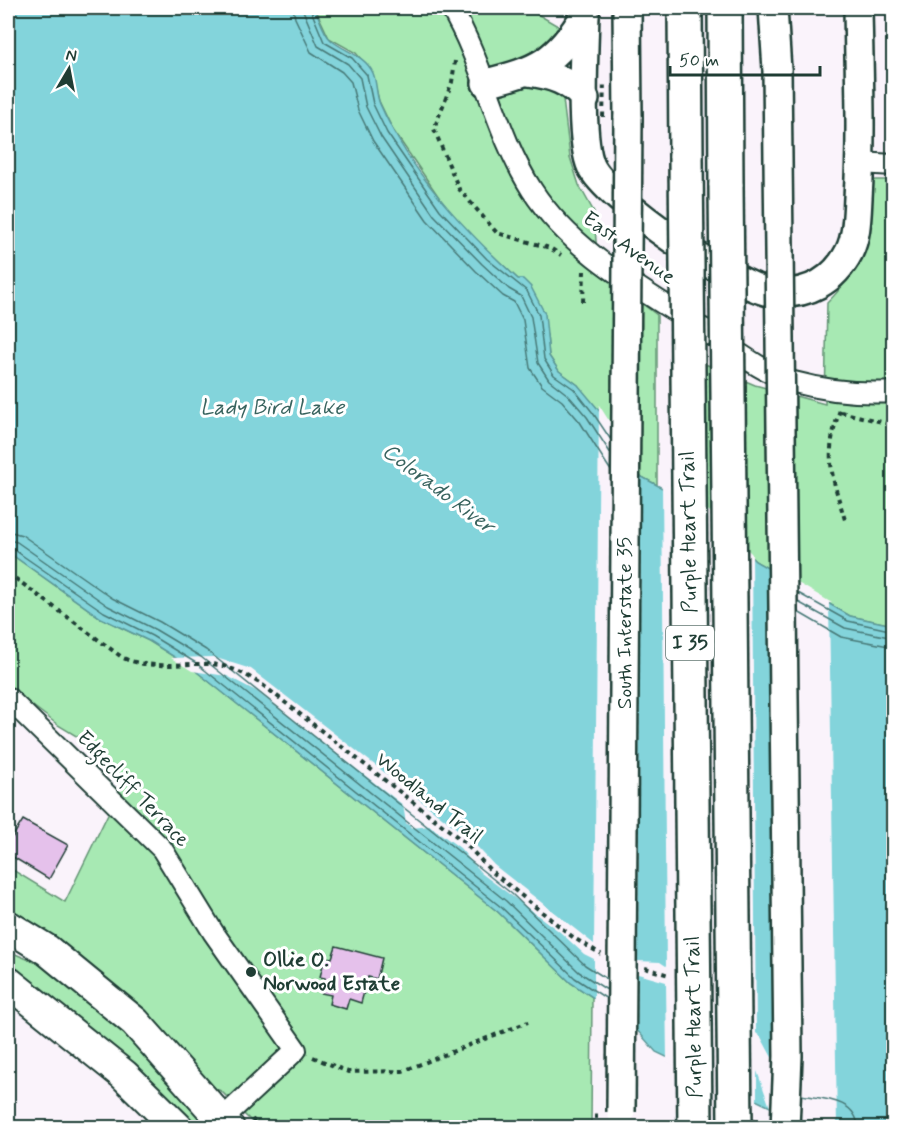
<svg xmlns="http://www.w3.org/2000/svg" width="901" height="1135" font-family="Mynerve,sans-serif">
<rect width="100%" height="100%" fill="#faf3fb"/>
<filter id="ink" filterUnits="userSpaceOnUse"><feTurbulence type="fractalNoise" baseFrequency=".0167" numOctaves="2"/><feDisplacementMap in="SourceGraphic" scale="12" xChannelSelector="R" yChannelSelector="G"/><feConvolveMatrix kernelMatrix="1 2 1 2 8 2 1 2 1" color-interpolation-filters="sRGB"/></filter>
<g filter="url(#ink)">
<g fill="#a7e9b3" stroke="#639374" stroke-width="1.5">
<path d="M315 8H527L563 29V99L570 157 579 185 594 212 598 270 657 315V485L640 476 578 385 559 371 549 356 547 335 518 279 467 232 445 206 393 130 379 101 372 72 356 53 329 38Z"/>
<path d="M876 180H893V625L850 616 755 561 705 511V364L755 385 825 404 827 303C869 261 866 239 867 183Z"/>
<path d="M8 552 101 618 149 641 192 668 498 912 571 983 592 997 591 1127H257L221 1091 210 1087 116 987 72 951 8 908V867L65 902 122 785 93 746 58 725 8 687Z"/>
<path d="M8 951 44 966 91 994 215 1127H196L170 1101 8 966Z"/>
</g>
<path fill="#83d4db" stroke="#5b9898" stroke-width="1.5" d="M8 8H315C319 17 323 33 331 40 345 52 365 55 373 73 377 83 376 95 380 104 411 174 463 228 518 279H523L531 287 545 314 549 356 559 371 578 385 598 409 640 476 705 511 755 561 850 616 893 625V1127H849L787 1115 656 1052 630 1022 571 983 498 912 192 668 149 641 101 618 8 552Z"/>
<path fill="#faf3fb" d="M599 405 641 471 638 961 660 962 666 966 662 484 707 509 752 554 756 1033 761 1037 775 1063 774 569 832 603H829L837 1127 787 1118 771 1110 757 1071V1104L667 1061 666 982 638 974 637 1035 628 1024 594 1001V959L584 954 560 932 481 873 460 848 430 826 412 828 406 823 403 805 256 691 227 676 192 671 171 658 213 657 251 669 469 838 494 865 594 944Z"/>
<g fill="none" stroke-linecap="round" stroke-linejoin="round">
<g stroke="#477977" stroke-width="1.5">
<path d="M293 8 295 18 311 52 342 72 351 82 358 110 373 141 427 220 476 271 503 296 514 302 523 320 530 368 542 386 562 401 580 422 611 471"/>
<path d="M302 8 318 46 348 64 360 78 366 107 381 137 434 215 482 264 509 289 521 296 531 317 538 363 549 380 568 395 587 417 611 454"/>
<path d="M310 8 324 42 352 58 367 75 373 104 387 133 440 210 487 259 527 291 539 315 544 359 554 375 574 389 593 413 611 440"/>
<path d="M8 531 22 535 112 598 160 622 206 650 512 894 585 965 607 979"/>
<path d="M8 540 17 542 108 606 156 630 201 657 506 901 579 972 607 990"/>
<path d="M8 548 13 549 104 612 152 636 196 663 501 907 575 978 607 999"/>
<path d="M798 593 848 621 894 631"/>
<path d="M798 602 845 628 894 638"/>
<path d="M798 612 841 637 894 647"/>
<path d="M801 1095C823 1099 857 1099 858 1128"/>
</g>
</g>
<g fill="#e5c1eb" stroke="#1f3d34" stroke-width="1.5">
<path d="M23 820 68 845 49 879 8 854V844Z"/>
<path d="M336 946 382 958 377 979 368 977 361 1003 349 999 346 1009 329 1004 331 995 321 993 325 978 320 977 325 957 332 958Z"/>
</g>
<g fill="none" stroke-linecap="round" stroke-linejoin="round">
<defs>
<g id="street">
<path d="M451 8C485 66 496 134 532 190 572 252 640 288 700 327 730 346 760 372 794 382 827 391 860 394 894 392"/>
<path d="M860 163 894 165"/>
<path d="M8 698 162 849 213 932 296 1050 223 1118"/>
</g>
<g id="secondary">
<path d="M585 8C585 43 578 137 591 166 606 199 739 291 775 293 808 295 834 281 849 252 857 236 857 216 858 198 862 135 859 71 858 8"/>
<path d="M627 8 628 118"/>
<path d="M773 8 777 70"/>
<path d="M529 72C552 75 570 81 585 99"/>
<path d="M486 83C538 70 557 62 585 15"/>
</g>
<g id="primary">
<path d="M8 926 47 950 135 1022 229 1128"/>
<path d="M8 982 124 1075 178 1128"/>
</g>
<g id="highway">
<path d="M685 8 686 158"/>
<path d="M725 8 726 186"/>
</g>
</defs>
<use href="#street" stroke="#1f3d34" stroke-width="24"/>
<use href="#secondary" stroke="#1f3d34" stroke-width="32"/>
<use href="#primary" stroke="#1f3d34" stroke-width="34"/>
<use href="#highway" stroke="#1f3d34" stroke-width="38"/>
<g stroke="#1f3d34" stroke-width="4" stroke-dasharray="4.5 4.5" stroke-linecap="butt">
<path d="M455 61 452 82 434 129 459 189 497 233 550 248 561 255"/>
<path d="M583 302 584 271"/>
<path d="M840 410C823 457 832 477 846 523"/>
<path d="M841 412 894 425"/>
<path d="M8 573 123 658C151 670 178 663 207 664 228 664 247 675 264 686L464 842 491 871 574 938 601 954"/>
<path d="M645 968 669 975"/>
<path d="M313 1057 348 1072 403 1071 528 1022"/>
<path d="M252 1119 260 1128"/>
<path d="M596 1128V1111"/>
</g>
<use href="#street" stroke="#fff" stroke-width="20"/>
<use href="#secondary" stroke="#fff" stroke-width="27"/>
<use href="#primary" stroke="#fff" stroke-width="30"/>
<use href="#highway" stroke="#fff" stroke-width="33"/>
<defs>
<g id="secondary-bridge">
<path d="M777 70 788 1056 785 1128"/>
<path d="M621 1112 628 118"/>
</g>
<g id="highway-bridge">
<path d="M686 158 695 1128"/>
<path d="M726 186 735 1128"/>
</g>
</defs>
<use href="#secondary-bridge" stroke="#1f3d34" stroke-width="32" stroke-linecap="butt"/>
<use href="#highway-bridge" stroke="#1f3d34" stroke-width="38" stroke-linecap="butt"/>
<path stroke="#1f3d34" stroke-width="4" stroke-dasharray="4.5 4.5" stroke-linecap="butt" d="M603 117 604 81"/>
<use href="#secondary-bridge" stroke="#fff" stroke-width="27"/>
<use href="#highway-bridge" stroke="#fff" stroke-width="33"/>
</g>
</g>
<circle fill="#1f3d34" stroke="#fff" stroke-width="2" cx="251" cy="972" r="6"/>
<g text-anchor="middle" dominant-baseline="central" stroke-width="6" stroke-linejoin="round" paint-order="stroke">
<rect fill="#fff" stroke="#627771" stroke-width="1.5" x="666" y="626" width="48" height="34" rx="4.5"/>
<g font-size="20" font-weight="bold" fill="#1f3d34">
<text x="690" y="643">I 35</text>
</g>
<g font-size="21" fill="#1f3d34" stroke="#fff">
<text transform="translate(629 248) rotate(36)">East Avenue</text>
<text transform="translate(689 532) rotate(-91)">Purple Heart Trail</text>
<text transform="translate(625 623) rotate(-90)">South Interstate 35</text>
<text transform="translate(133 789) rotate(46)">Edgecliff Terrace</text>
<text transform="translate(429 798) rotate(39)">Woodland Trail</text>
<text transform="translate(694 1017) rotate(-91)">Purple Heart Trail</text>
</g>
<g font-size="21" font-weight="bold" fill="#1f3d34" stroke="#fff" text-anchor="start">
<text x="263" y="960">Ollie O.<tspan x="263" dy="24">Norwood Estate</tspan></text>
</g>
<g font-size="22" font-style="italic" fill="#38635e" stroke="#fff">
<text x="272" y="408">Lady Bird Lake</text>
<text transform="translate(438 489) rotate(37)">Colorado River</text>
</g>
</g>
<rect width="901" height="1135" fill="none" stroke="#fff" stroke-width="30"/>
<rect x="15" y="15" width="871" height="1105" fill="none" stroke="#1f3d34" stroke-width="2" filter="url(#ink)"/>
<g transform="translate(69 69) rotate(10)" stroke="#ffffff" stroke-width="4.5" paint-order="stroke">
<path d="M0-4.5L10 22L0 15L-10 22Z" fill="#1f3d34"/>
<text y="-9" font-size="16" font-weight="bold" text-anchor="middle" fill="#1f3d34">N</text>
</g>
<path d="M670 66v9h150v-9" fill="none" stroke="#1f3d34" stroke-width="3"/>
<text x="679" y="66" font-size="18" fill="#1f3d34" stroke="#ffffff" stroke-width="4.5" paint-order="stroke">50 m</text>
</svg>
